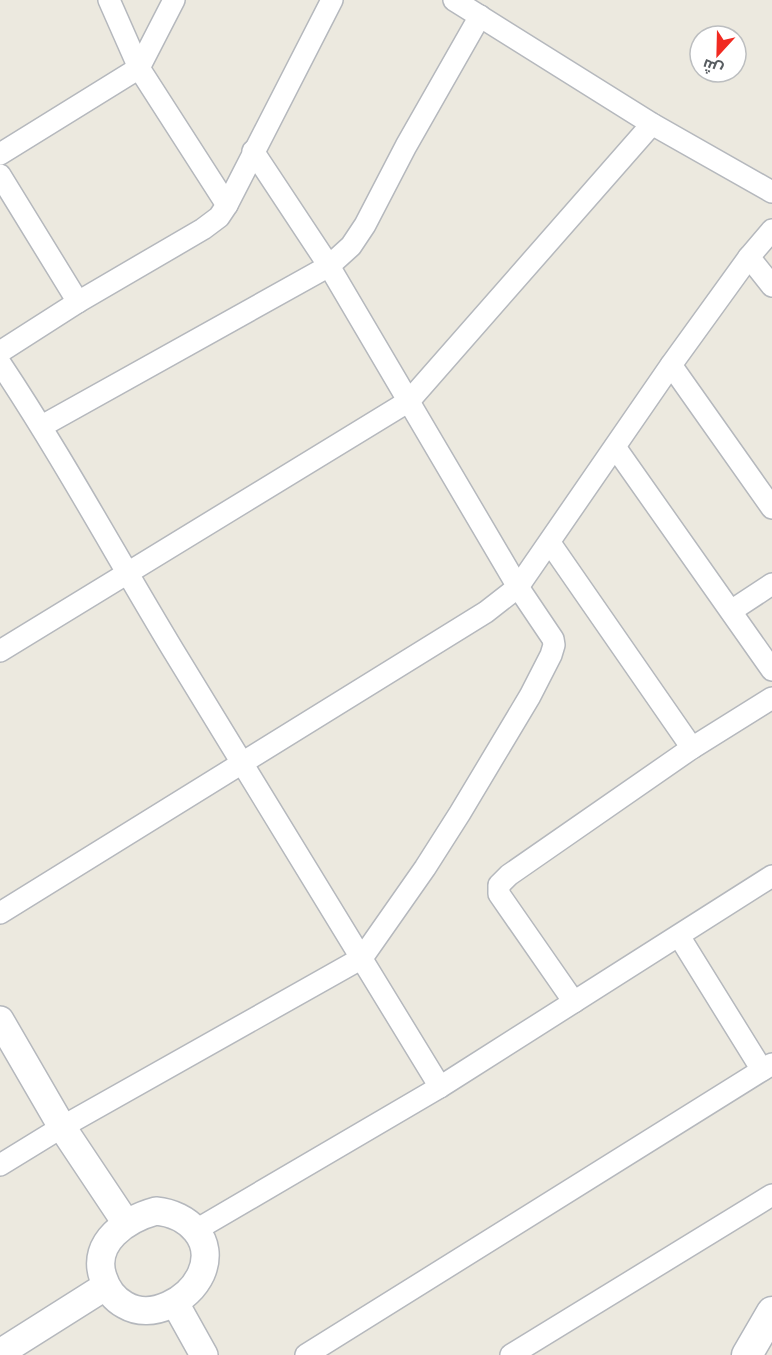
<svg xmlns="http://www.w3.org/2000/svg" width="772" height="1355" font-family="Mulish,Cairo,sans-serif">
<rect width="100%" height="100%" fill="#ece9df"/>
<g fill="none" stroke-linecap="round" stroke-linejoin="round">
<defs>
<g id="minor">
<path d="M109 0 139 68 227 205"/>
<path d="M454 0 652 124 772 192"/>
<path d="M0 154 139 68 174 0"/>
<path d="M0 175 78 302"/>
<path d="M749 257 772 286"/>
<path d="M0 352 78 302 203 229 219 217 227 205 332 0"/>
<path d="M0 363C62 456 115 554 173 650 261 796 352 941 440 1087"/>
<path d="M671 365 772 508"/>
<path d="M42 426 329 266 351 246 365 225 406 146 480 16"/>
<path d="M615 447 772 670"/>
<path d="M550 543 692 748"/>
<path d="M731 611 772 584"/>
<path d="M0 651 409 401 652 124"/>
<path d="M0 913 486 612 518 587 671 365 749 257 772 230"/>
<path d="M679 936 762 1070"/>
<path d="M574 1002 499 894V885L509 875 692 748 772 698"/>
<path d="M0 1165 62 1127 362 958 425 868 460 813 530 696 551 655 554 645 553 639 518 587 329 266 253 151"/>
<path d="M196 1230 440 1087 772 876"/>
<path d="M306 1355 772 1064"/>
<path d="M511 1355 772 1195"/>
</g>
<g id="tertiary">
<path d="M0 1020 62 1127 126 1223"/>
<path d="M156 1211C188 1214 216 1240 201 1274 189 1300 152 1321 125 1305 114 1299 107 1290 103 1277 91 1242 127 1219 156 1211Z"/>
<path d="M175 1303 204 1355"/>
<path d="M0 1353 106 1286"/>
</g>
<path id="secondary" d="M747 1355 772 1312"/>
</defs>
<use href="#minor" stroke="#b5b8bd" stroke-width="24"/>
<use href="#tertiary" stroke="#b5b8bd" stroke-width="30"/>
<use href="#secondary" stroke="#b3b7bd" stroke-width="33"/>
<use href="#minor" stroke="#fff" stroke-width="21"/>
<use href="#tertiary" stroke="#fff" stroke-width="27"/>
<use href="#secondary" stroke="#fff" stroke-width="30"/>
</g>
<g transform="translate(718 54) rotate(202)"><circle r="28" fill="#ffffff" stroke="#bcbec0" stroke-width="1.5"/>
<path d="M0-4.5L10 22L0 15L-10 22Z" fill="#f12a21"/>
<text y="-9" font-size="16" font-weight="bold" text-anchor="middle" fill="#585d61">ش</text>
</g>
</svg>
